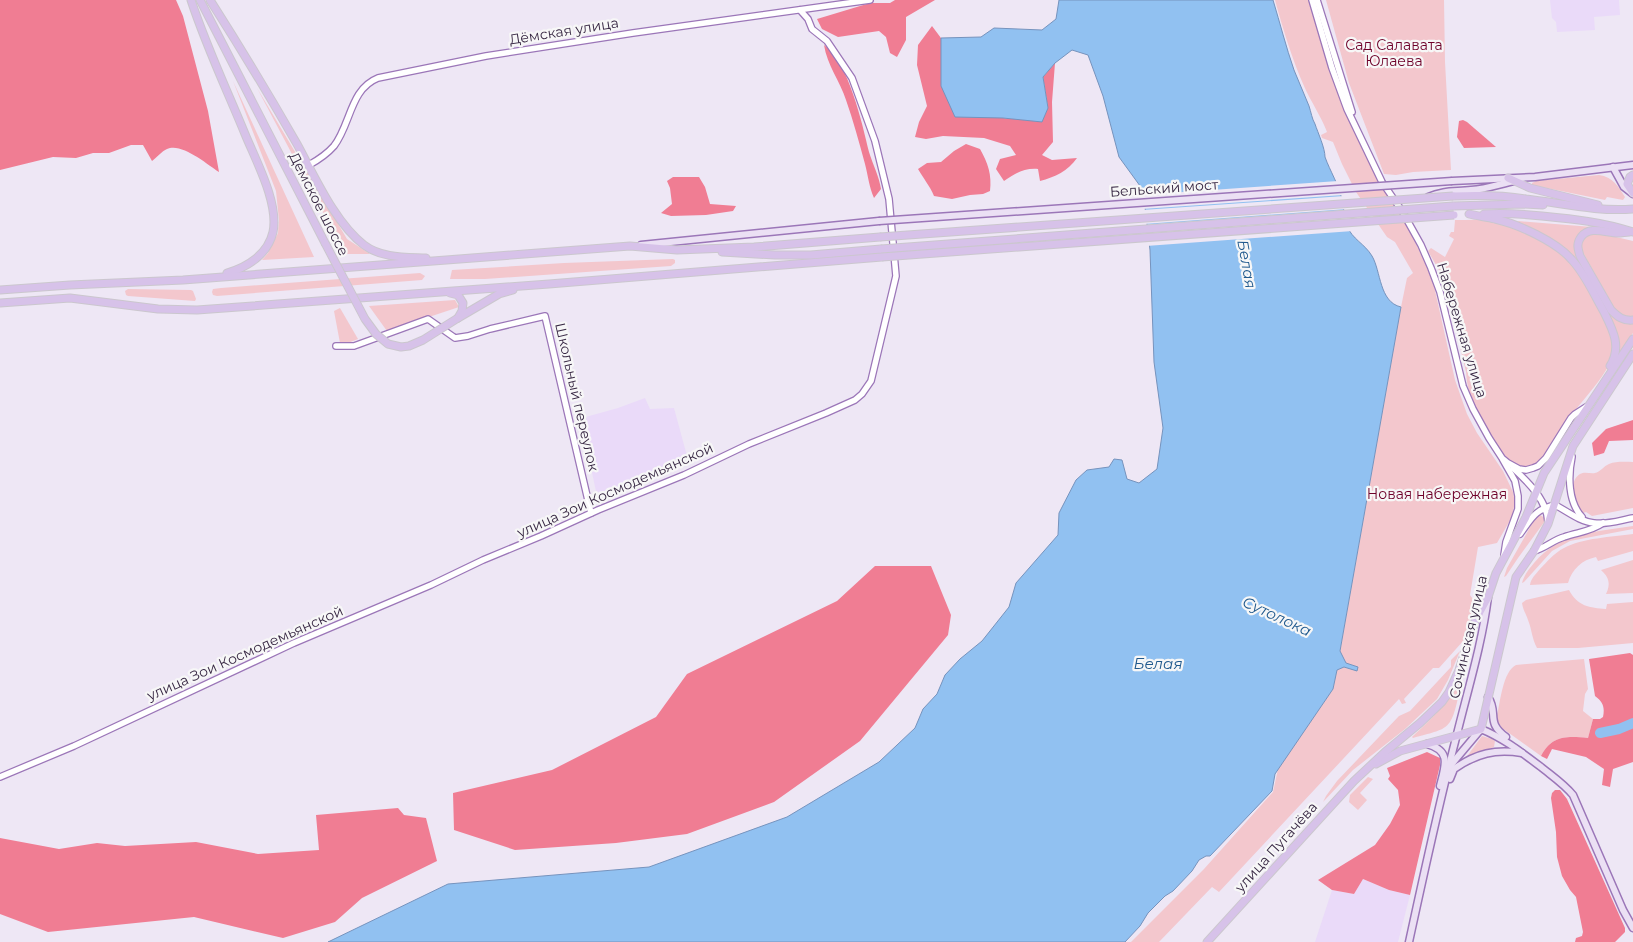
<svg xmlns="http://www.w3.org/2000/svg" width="1633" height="942" font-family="Montserrat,sans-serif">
<rect width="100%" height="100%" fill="#eee7f5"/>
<g fill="#eadaf9">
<path d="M1550 0H1619L1620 15 1594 17 1595 30 1557 32 1556 22 1552 18Z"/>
<path d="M645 398 650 409 674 408 687 456 597 496 581 421 582 418 618 408Z"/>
<path d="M1363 879 1389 890 1410 895 1398 942H1315L1332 890 1354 894Z"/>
</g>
<g fill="#f3c7cd">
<path d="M1275 0H1309L1329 69 1341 99 1410 231 1425 263 1434 286 1455 380 1467 414 1477 433 1503 471 1513 492 1515 502 1512 517 1497 543 1478 547 1470 595 1475 602 1467 633 1464 640 1439 668H1433L1404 699 1406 703 1402 704 1399 699 1219 892 1212 887 1159 942H1131L1204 869 1273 792 1278 769 1333 689 1337 670 1344 667 1350 669 1358 667 1345 663 1340 652 1401 307 1407 278 1413 273 1395 242 1387 237 1356 192 1342 164 1333 142 1322 138 1321 135 1327 132C1321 116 1311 102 1304 86 1292 59 1283 29 1275 0Z"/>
<path d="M1326 0H1444L1445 62 1451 170 1413 172 1396 175 1384 174 1349 83Z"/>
<path d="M233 81 314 257 262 260 268 253 278 233 279 220 276 191Z"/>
<path d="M257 88 347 239 370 254H345Z"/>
<path d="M1599 175C1613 177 1618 186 1625 197L1623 200 1607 197 1605 200 1532 185V183L1536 181Z"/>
<path d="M1455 220C1468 220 1481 219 1493 221 1510 223 1553 244 1565 255 1579 269 1588 289 1597 306 1602 316 1614 334 1614 345 1613 350 1612 358 1610 363 1601 381 1586 396 1574 412 1562 428 1554 449 1539 462 1536 465 1530 467 1525 467 1510 468 1499 449 1492 438 1479 418 1467 396 1466 372L1444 279 1428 251 1431 248 1445 257 1454 239 1449 236 1451 232H1454Z"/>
<path d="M1518 221 1592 227C1575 232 1571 243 1578 259H1576C1560 242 1539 234 1519 223Z"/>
<path d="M1599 233 1633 241V317C1624 318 1619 314 1614 308L1581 249C1580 237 1589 234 1599 233Z"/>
<path d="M673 259 675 260V263L671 266 485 279H450L452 270 564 263Z"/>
<path d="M420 273 425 276 422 280 217 296 213 295 212 292 213 289 221 288Z"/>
<path d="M128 289 191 290 193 291 196 299 195 301 128 296 126 295 125 291Z"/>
<path d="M455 300 459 307 387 331 369 306Z"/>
<path d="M340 308 358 339 348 343H340L334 311Z"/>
<path d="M1606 310C1616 318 1619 324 1633 324V333L1619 354C1622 338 1614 325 1606 310Z"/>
<path d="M1633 462V508L1592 516 1586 512 1583 513C1575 505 1567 482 1580 474 1585 471 1590 474 1595 473 1600 472 1604 466 1609 464 1616 461 1626 462 1633 462Z"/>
<path d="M1540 515 1545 518V521L1518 558 1506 576 1504 577 1507 568 1533 522 1537 516Z"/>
<path d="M1633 526V529L1570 541 1552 551 1524 582 1522 583C1524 575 1529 569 1534 563 1560 532 1596 532 1633 526Z"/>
<path d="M1633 534V551L1598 561 1596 557C1582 560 1572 569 1568 583L1530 585C1531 578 1536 574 1540 569 1547 562 1554 553 1564 548 1582 538 1612 537 1633 534Z"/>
<path d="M1633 560V593L1606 594C1611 584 1609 577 1601 570Z"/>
<path d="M1569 590C1577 606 1590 608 1606 609L1607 604 1633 602V643L1578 648H1537C1532 639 1532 630 1528 620 1526 614 1523 610 1522 603L1526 600Z"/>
<path d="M1460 651 1448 680 1437 699 1405 729 1353 770 1323 802 1326 796 1337 781 1399 716 1410 711 1451 667V660Z"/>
<path d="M1584 659 1588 689 1585 694 1583 711 1593 719 1588 738C1567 736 1552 735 1541 756L1502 728 1498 722 1497 716C1500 703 1503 671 1516 665Z"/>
<path d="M1464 667C1465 674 1461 685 1459 693 1451 731 1449 728 1413 738L1412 737C1438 713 1451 700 1464 667Z"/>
<path d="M1482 736 1492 739 1495 741 1494 747 1465 759Z"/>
<path d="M1368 777 1373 779 1360 793 1367 800 1358 810 1349 802 1350 795Z"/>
</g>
<g fill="#f07d93">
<path d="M0 0H176L183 16 208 111 219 172C207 164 181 142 167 149 162 151 156 158 152 161L143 145H131L109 153H93L76 158 53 157 0 170Z"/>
<path d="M895 0H935L906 17V40L897 57 890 53 886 37 879 31 838 37 822 29 817 19 870 3H890Z"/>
<path d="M932 26 941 38V86L1003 118 1042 121 1048 108 1043 77 1055 63 1052 102 1053 142 1042 155 1052 160 1077 158C1068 171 1055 177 1040 181L1038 169C1024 168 1016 173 1004 181L996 169 1000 159 1016 155 1010 146 984 138 943 136 926 139 915 137 919 122 927 106 917 65 918 45Z"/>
<path d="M824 45C849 63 862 123 869 152 873 165 879 176 881 189L874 198C869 187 868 175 865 164 859 142 853 120 846 100 840 81 827 65 824 45Z"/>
<path d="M1463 120 1467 122 1496 147 1464 148 1457 137 1459 121Z"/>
<path d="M966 144 980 149C988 163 992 175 990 191L983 194 970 195 952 199 934 196C930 186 923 178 918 169L927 163 941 162 954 151Z"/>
<path d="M673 177H699L705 187 710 204 736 206 733 211 706 215 671 216 661 213 672 204 670 188 667 181Z"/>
<path d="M1633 420V440L1609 441 1604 453 1594 456 1592 443 1606 429Z"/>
<path d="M875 566H931L951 615 948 635 860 741 774 802 687 834 616 843 515 850 454 830 453 793 552 770 656 717 687 674 837 601Z"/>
<path d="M1630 653 1633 655V762L1613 769 1610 787 1602 785 1604 769 1586 757 1552 749 1547 759 1541 756C1552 735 1567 736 1588 738L1593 719H1600L1603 717C1605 707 1603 702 1595 696L1589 659Z"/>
<path d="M1427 752 1440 758V765L1410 895 1389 890 1363 879 1354 894 1332 890 1318 880 1375 845 1390 824 1400 805 1398 790 1388 779 1390 776 1387 768Z"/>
<path d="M1555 790H1560L1567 799 1625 928V932L1615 942H1575L1576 938 1582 936 1583 932 1576 897 1570 890 1562 876 1557 857 1556 832 1551 798 1552 793Z"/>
<path d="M398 808 404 815 426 818 437 861 362 898 335 922 283 938 194 917 48 932 0 914V838L59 849 97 843 125 846 196 842 258 854 319 850 316 815Z"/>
</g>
<path fill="#91c1f1" stroke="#7693bd" d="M1059 0H1273C1280 23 1286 47 1294 70 1299 82 1304 94 1309 106 1311 112 1312 119 1315 124 1318 133 1325 148 1325 157 1330 171 1339 185 1342 200 1344 208 1344 218 1347 226 1352 239 1365 244 1372 256 1381 271 1379 302 1401 307L1340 651 1346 663 1358 667 1357 671 1344 667 1337 670 1333 689 1275 774 1272 791 1210 856H1206L1199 860 1192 871 1173 891 1165 896 1148 913 1140 926 1125 942H328L448 884 649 867 787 817 879 762 915 728 923 709 937 694 945 675 960 659 982 641 1009 607 1016 583 1058 535 1059 513 1076 480 1087 470 1109 467 1114 459 1122 460 1127 479 1139 483 1157 469 1163 428 1154 362 1150 250 1143 190 1119 157 1103 96 1088 55 1072 50 1055 63 1043 77 1048 108 1042 122 1003 118 955 117 941 86V38L981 37 994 28 1042 30 1056 19Z"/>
<g fill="#eee7f5">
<path d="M1338 181 1343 195 1142 209 1141 195Z"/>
<path d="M1344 196 1347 209 1144 224 1142 210Z"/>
<path d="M1347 210 1350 226 1353 231 1146 246 1144 225Z"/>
</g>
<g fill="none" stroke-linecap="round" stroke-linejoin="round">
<path stroke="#91c1f1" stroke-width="10" d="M1600 733 1619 729 1633 723"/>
<defs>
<g id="tertiary">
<path d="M1312 0 1332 68 1347 109 1382 182 1402 211 1421 245 1431 268 1440 292 1463 386 1473 409 1489 438 1502 458 1508 463 1519 469 1526 470 1533 468 1538 466 1546 458 1571 418 1575 414 1586 407"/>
<path d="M1317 0 1352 112"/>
<path d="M309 165C318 160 327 154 334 146 351 124 350 89 378 78L486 56 633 33 870 0"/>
<path d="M336 346H354L428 319 455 338 468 336 490 329 545 316 591 513"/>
<path d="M1572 457C1568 476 1568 502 1582 517"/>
<path d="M1503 460 1515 481 1518 496V509L1506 542 1504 555"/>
<path d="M1513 468C1528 482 1547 500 1548 522"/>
<path d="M1520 534C1532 518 1534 510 1555 505 1567 511 1580 522 1594 523 1607 525 1621 520 1633 518"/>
<path d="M1534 551C1546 548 1553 540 1564 537 1578 532 1590 532 1603 523"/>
<path d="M0 777 74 746 294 643 431 585 483 560 541 536 598 510 684 475 749 444 826 413 855 400 862 394 871 381 896 276 889 199 875 141 852 78 827 41 812 29 808 19 800 10"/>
</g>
<g id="secondary">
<path d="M1613 167 1624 187 1633 194"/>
<path d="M1452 181 1535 177 1633 165"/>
<path d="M1428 197C1444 190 1455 192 1471 190 1486 189 1500 184 1514 181"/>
<path d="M641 245 879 221"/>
<path d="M1488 697C1499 713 1485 722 1506 737"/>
<path d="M1427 744C1452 751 1445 766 1440 786"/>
<path d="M1450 766 1481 729C1503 738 1521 752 1541 767 1552 776 1564 784 1573 795L1623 910 1633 928"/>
<path d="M1450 779 1454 769C1477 753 1495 749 1522 753"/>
<path d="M1409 942C1424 873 1439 803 1457 734 1468 689 1482 644 1488 597"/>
</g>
<g id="primary">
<path d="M191 0C206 46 227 90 245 134 256 161 279 203 273 232 268 254 248 267 227 273"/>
<path d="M200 0 325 243"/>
<path d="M210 0C240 47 269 95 297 144 314 175 335 223 364 245 381 258 405 257 426 258"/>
<path d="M1633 175 1630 177 1627 184 1633 193"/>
<path d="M1508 178 1530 188 1598 205"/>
<path d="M1453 196C1477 195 1502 195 1526 199 1561 203 1597 212 1633 209"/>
<path d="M1453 206 1523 204 1543 205"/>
<path d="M1469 214C1477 216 1487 217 1495 219 1518 224 1557 242 1572 260 1586 275 1594 295 1604 312 1613 330 1622 347 1610 366"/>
<path d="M1484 214C1504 213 1523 214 1542 216 1573 219 1603 222 1633 232"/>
<path d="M1630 232C1626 232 1622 233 1618 233 1606 233 1590 225 1581 237 1576 244 1578 249 1580 256L1611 310C1618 317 1623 321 1633 320"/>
<path d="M722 252 775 255H811L881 249"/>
<path d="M0 290 70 285 183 280 630 246 677 250 754 247 880 237"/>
<path d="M450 293 458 295 463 303 462 311 458 318"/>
<path d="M0 303 70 298 158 309 197 310 549 284 882 257"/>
<path d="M458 318 499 294 513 290"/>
<path d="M1376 764 1400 751 1481 729 1516 577 1534 551 1548 524 1573 446 1633 354"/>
<path d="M1207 942 1354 781 1385 752 1420 723 1442 702 1449 692 1459 670 1475 621 1488 597 1496 573 1526 517 1544 473 1633 339"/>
</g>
</defs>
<use href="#tertiary" stroke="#9b76b8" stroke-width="8"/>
<use href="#secondary" stroke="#9b76b8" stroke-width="9"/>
<use href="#primary" stroke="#cbc7ce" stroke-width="9"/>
<use href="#tertiary" stroke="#fff" stroke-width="5.5"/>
<use href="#secondary" stroke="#ebe0f4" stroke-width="6"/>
<use href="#primary" stroke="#d7c2e9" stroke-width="7"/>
<defs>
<path id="secondary-bridge" d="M879 221 1452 181"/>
<g id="primary-bridge">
<path d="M880 237 1453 196"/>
<path d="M325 243 365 319 376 334 388 344 401 347 409 346 423 340 458 318"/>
<path d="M881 249 1453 206"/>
<path d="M882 257 1454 215"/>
</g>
</defs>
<use href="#secondary-bridge" stroke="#9b76b8" stroke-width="9" stroke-linecap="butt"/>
<use href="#primary-bridge" stroke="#cbc7ce" stroke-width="9" stroke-linecap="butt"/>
<use href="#secondary-bridge" stroke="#ebe0f4" stroke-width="6"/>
<use href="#primary-bridge" stroke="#d7c2e9" stroke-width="7"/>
</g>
<g text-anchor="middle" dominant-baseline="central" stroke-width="4.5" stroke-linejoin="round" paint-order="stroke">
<g font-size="14" fill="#372743" stroke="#f7f7f7">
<text transform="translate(564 31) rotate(-9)">Дёмская улица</text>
<text transform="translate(1164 188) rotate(-4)">Бельский мост</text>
<text transform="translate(319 204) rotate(63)">Демское шоссе</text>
<text transform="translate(1462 330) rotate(73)">Набережная улица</text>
<text transform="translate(577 397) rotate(77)">Школьный переулок</text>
<text transform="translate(615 490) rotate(-24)">улица Зои Космодемьянской</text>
<text transform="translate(1468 637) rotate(-77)">Сочинская улица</text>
<text transform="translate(245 653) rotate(-24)">улица Зои Космодемьянской</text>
<text transform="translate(1276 847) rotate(-48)">улица Пугачёва</text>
</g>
<g font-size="14" fill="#6e0029" stroke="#f7f7f7">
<text x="1394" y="45">Сад Салавата<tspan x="1394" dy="16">Юлаева</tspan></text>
<text x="1437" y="494">Новая набережная</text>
</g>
<g font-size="15" font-style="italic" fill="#215a8e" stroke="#f7f7f7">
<text transform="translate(1247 264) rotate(80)">Белая</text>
<text transform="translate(1277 616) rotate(25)">Сутолока</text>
<text x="1158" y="663">Белая</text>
</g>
</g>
</svg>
